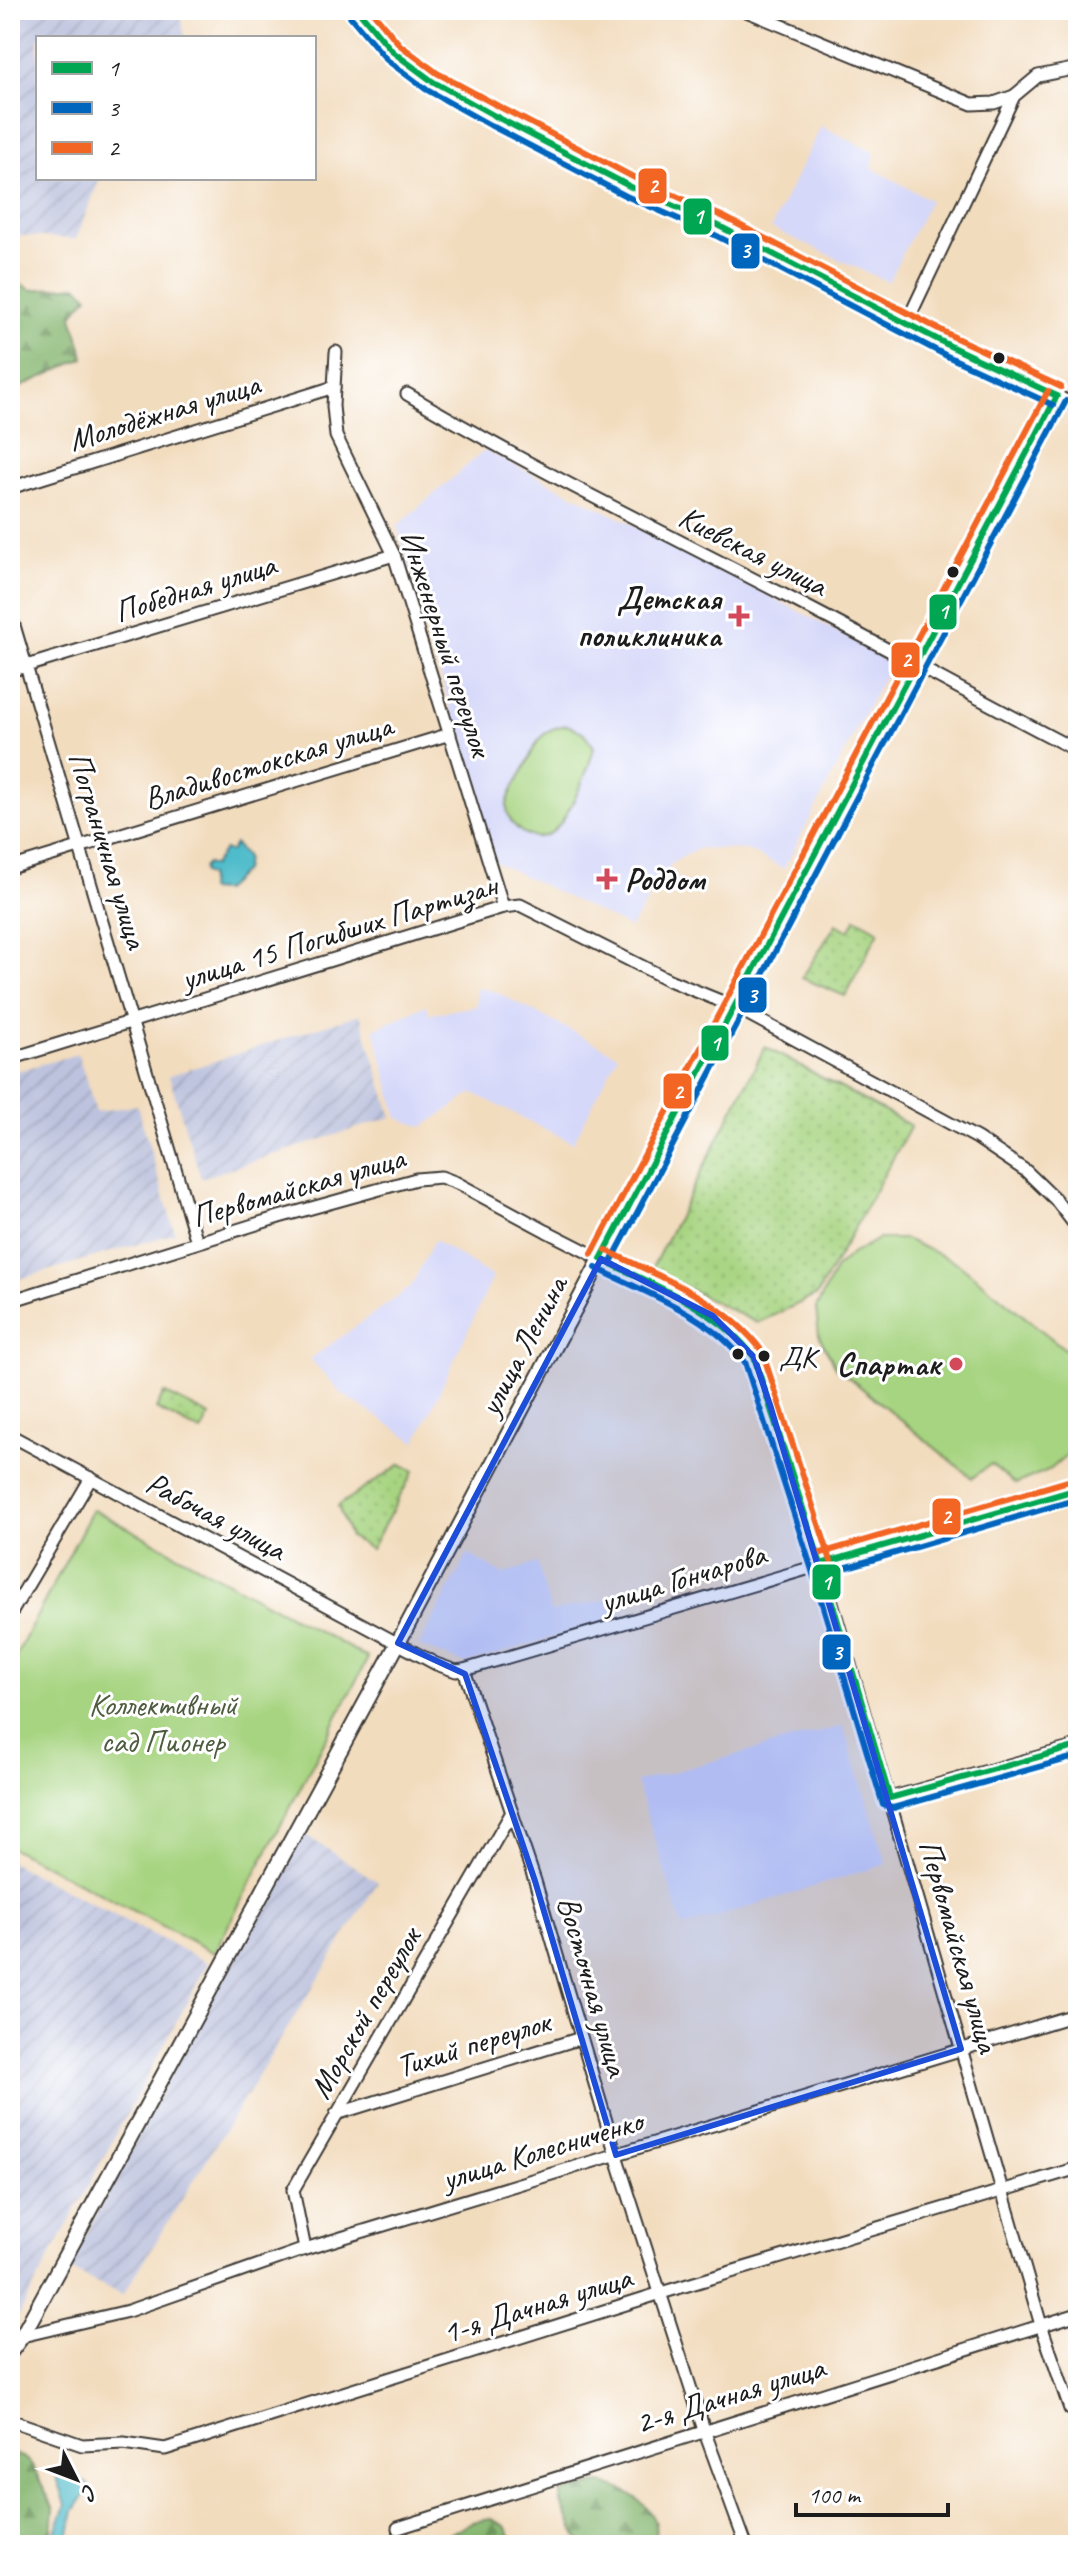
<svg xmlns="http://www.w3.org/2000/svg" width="1088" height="2555" font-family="Caveat,sans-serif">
<defs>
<pattern id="industrial-furrows" width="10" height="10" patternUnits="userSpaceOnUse" patternTransform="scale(2)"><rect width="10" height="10" fill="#bdc3de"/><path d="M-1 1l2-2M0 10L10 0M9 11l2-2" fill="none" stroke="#a2a7be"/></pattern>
<pattern id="forest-firs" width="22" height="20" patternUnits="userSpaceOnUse" patternTransform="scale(2)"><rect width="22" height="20" fill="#85b66f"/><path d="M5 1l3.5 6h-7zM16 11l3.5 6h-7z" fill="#6c935a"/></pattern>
<pattern id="park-dots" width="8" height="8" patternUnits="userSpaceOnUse" patternTransform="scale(2)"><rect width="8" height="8" fill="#a7d481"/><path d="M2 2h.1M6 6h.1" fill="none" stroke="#8fb56f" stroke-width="1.8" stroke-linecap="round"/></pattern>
</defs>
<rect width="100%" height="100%" fill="#fff"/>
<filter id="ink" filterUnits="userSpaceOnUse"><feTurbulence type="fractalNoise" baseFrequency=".0125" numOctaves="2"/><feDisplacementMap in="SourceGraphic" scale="16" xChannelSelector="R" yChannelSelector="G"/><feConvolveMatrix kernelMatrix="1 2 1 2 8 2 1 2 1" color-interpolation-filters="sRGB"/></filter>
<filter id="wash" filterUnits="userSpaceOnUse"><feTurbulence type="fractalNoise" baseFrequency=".006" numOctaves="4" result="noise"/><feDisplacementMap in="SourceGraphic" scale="32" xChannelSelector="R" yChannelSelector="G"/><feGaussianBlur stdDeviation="1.8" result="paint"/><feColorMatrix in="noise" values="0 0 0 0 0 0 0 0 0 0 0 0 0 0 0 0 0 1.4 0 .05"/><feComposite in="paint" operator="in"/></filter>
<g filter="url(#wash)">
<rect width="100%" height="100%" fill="#f2dcbe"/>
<g fill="#d5d8f9">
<path d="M821 126 875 153 872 168 930 200 888 282 771 228Z"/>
<path d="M485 450 705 561 892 661 784 869 747 850 699 848 672 863 630 928 495 862 397 526Z"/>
<path d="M476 988 494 991 618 1055 573 1143 473 1093 423 1127 398 1118 374 1029 426 1005 430 1014 477 1006Z"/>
<path d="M434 1240 493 1277 416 1442 342 1394 310 1359 411 1287Z"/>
<path d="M468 1554 503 1574 537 1563 551 1612 618 1598 622 1616 466 1664 419 1646Z"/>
<path d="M843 1726 887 1864 683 1927 636 1782Z"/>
</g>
<g fill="url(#industrial-furrows)">
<path d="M25 10H180L185 38H38V178H100L76 239 10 235V59Z"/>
<path d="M360 1014 392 1117 201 1178 169 1076Z"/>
<path d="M78 1054 96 1112 137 1105 175 1233 10 1282V1073Z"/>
<path d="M298 1830 378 1882 123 2295 68 2269Z"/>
<path d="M10 1862 208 1963 10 2332Z"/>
</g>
<g fill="url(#forest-firs)" stroke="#506946" stroke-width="2">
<path d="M10 277 31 290 78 286 88 296 72 316 84 358 10 392Z"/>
<path d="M10 2453 24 2458 32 2465 54 2509 51 2545H10Z"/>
<path d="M598 2484C627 2484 668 2514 652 2545H581L561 2502V2495L567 2491Z"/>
<path d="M491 2519 505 2526 515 2545H428L472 2522Z"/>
</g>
<g fill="url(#park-dots)" stroke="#62784e" stroke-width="2">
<path d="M856 918 879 931 845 996 802 978 836 924 849 931Z"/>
<path d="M765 1047 911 1126 817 1295 757 1323 651 1270Z"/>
<path d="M164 1393 210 1416 201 1432 156 1409Z"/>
<path d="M401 1464 414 1471 371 1549 350 1537 338 1506Z"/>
</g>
<g fill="#a7d481" stroke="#62784e" stroke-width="2">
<path d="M567 725 583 732 594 747C590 767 567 824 549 834 531 845 505 825 507 804 509 792 521 776 526 765 537 742 540 729 567 725Z"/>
<path d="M878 1239H905L958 1263 1077 1359 1078 1436 1067 1455 1051 1469 1015 1484 991 1464 972 1478 836 1367 819 1336 816 1308 836 1268 850 1255Z"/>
<path d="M93 1509 368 1658 214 1953 10 1847V1667Z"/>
</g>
<g fill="#50bccb" stroke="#366c74" stroke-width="2">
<path d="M235 844 246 858 244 871 223 891 208 890 209 876 203 873V868L207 864 213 866 224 850 230 852Z"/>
<path d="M66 2473C75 2479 84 2479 90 2487L74 2511 69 2533 61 2545H51L66 2505 56 2474Z"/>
</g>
</g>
<g filter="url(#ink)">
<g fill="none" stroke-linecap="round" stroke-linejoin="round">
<defs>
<g id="minor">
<path d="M744 10 972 104 994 103 1014 96"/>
<path d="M907 322 1014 96 1038 76 1078 68"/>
<path d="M336 352 333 406 336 436 394 555 503 907"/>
<path d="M407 394C531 468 660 530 788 597 885 647 981 701 1078 751"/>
<path d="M1057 396 1078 407"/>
<path d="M10 488 334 387"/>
<path d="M10 612 197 1242"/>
<path d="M10 671 394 555"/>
<path d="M10 868 450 734"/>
<path d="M10 1059 503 907 520 905 669 980 735 1007 977 1138 1026 1171 1055 1199 1078 1229"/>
<path d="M10 1301 279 1217 416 1179 441 1177 457 1183 546 1231 713 1316 739 1337 754 1357 821 1564 1041 2325 1070 2409"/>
<path d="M10 1435 436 1664 456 1671 464 1670 1078 1489"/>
<path d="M10 1615 91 1478"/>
<path d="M464 1670 535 1881 616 2155 704 2430 746 2545"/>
<path d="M890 1798 1078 1746"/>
<path d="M336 2114 581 2038"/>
<path d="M305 2249 293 2190 512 1812"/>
<path d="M22 2336 128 2311 305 2249 1078 2014"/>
<path d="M10 2420 82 2445 124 2443 165 2449 661 2293 1078 2168"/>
<path d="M398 2528 1078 2314"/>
</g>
<path id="major" d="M10 2352 22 2336 398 1643 1057 396 952 347 719 226 631 187 495 116 432 81 393 52 358 10"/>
</defs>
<use href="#minor" stroke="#3c3934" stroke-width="15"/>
<use href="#major" stroke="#3c3934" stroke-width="18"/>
<use href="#minor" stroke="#fff" stroke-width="11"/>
<use href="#major" stroke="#fff" stroke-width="14"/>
<defs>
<g id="bus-1">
<path d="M358 10 393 52 432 81 495 116 631 187 719 226 952 347 1057 396"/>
<path d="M601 1259 1057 396"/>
<path d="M601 1259C655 1286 717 1308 754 1357L821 1564 890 1798 1078 1746"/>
<path d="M821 1564 1078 1489"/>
</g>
<g id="bus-2">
<path d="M350 16 387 60 427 90 490 125 626 196 715 235 947 356 1053 405"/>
<path d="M610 1264 1066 401"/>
<path d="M596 1268C648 1294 710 1315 745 1362L811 1567 883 1805 893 1808 1078 1756"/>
<path d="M824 1574 1078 1499"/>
</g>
<g id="bus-3">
<path d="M371 10 400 45 437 73 500 107 635 178 724 217 956 338 1061 387"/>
<path d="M606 1250C661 1278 724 1300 762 1351L831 1561"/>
<path d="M592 1254 1048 391"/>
<path d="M818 1554 1075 1479"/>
</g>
</defs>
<use href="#bus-1" stroke="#fff" stroke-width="12"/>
<use href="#bus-2" stroke="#fff" stroke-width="12"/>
<use href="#bus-3" stroke="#fff" stroke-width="12"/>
<use href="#bus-1" stroke="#00a651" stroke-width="6"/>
<use href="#bus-2" stroke="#0065bd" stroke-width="6"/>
<use href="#bus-3" stroke="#f26522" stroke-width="6"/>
</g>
</g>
<path fill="#1d4ed8" fill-opacity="0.2" stroke="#1d4ed8" stroke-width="6" stroke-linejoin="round" d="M601 1259 713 1316 754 1357 771 1408 961 2049 616 2155 535 1881 465 1674 398 1643Z"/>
<g fill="#1c1c1c" stroke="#fff" stroke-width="3">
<circle cx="999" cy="358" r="7"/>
<circle cx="953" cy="572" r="7"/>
<circle cx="738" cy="1354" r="7"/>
<circle cx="764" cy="1356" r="7"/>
</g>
<g fill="#d1495b" stroke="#fff" stroke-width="3">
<path d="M735 604h8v8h8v8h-8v8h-8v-8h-8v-8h8z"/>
<path d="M603 867h8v8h8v8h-8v8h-8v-8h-8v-8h8z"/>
<circle cx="956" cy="1364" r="8"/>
</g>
<g text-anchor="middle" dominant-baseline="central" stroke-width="6" stroke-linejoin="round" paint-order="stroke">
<g font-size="30" fill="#1c1c1c" stroke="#fff" text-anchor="start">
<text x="779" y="1356">ДК</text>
</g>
<g font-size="32" fill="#1c1c1c" stroke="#fff">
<text transform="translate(164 412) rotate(-17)">Молодёжная улица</text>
<text transform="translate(753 551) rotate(27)">Киевская улица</text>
<text transform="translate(195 588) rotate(-17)">Победная улица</text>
<text transform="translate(446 643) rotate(72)">Инженерный переулок</text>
<text transform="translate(268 762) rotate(-17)">Владивостокская улица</text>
<text transform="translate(108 850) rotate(73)">Пограничная улица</text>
<text transform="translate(339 932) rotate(-17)">улица 15 Погибших Партизан</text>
<text transform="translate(298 1187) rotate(-16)">Первомайская улица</text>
<text transform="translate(523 1346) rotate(-62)">улица Ленина</text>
<text transform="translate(216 1516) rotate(28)">Рабочая улица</text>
<text transform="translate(683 1578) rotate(-17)">улица Гончарова</text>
<text transform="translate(959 1946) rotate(74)">Первомайская улица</text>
<text transform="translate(593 1986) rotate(74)">Восточная улица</text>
<text transform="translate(365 2013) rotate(-60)">Морской переулок</text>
<text transform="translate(473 2044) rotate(-17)">Тихий переулок</text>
<text transform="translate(542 2150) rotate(-17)">улица Колесниченко</text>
<text transform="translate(537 2305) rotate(-17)">1-я Дачная улица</text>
<text transform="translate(730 2395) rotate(-17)">2-я Дачная улица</text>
</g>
<g font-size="32" font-weight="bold" fill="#1c1c1c" stroke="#fff" text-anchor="end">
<text x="721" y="598">Детская<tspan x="721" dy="37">поликлиника</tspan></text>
<text x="625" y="879" text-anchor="start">Роддом</text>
<text x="940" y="1364">Спартак</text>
</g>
<g font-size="32" fill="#4d5c3f" stroke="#fff">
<text x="163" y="1704">Коллективный<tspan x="163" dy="37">сад Пионер</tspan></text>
</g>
</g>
<g stroke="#fff" stroke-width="3">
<rect x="637" y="167" width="31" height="38" rx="8" fill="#f26522"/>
<rect x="682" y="197" width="31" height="39" rx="8" fill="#00a651"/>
<rect x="730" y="232" width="31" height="38" rx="8" fill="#0065bd"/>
<rect x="928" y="593" width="30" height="38" rx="8" fill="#00a651"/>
<rect x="890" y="641" width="31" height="38" rx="8" fill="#f26522"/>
<rect x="737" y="976" width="31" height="38" rx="8" fill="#0065bd"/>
<rect x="700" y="1024" width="30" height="38" rx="8" fill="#00a651"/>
<rect x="662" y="1072" width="31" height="38" rx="8" fill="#f26522"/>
<rect x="931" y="1497" width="31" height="39" rx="8" fill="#f26522"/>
<rect x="811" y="1563" width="31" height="38" rx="8" fill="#00a651"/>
<rect x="821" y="1633" width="31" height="38" rx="8" fill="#0065bd"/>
</g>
<g font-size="22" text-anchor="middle" font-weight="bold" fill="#fff">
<text x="653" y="193">2</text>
<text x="698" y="224">1</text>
<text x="745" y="258">3</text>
<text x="943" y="619">1</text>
<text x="906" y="667">2</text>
<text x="752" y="1003">3</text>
<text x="715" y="1051">1</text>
<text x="678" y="1099">2</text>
<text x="946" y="1524">2</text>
<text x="826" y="1590">1</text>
<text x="837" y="1660">3</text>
</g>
<rect width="1088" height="2555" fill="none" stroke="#fff" stroke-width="40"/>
<rect x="36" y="36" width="280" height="144" fill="#ffffff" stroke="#a4a4a4" stroke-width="2"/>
<rect x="52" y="62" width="40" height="12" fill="#00a651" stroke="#a4a4a4" stroke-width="2"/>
<text x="108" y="76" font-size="24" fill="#1c1c1c">1</text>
<rect x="52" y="102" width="40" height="12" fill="#0065bd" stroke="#a4a4a4" stroke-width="2"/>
<text x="108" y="116" font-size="24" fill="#1c1c1c">3</text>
<rect x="52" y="142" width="40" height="12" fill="#f26522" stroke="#a4a4a4" stroke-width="2"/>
<text x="108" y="156" font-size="24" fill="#1c1c1c">2</text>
<g transform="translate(76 2479) rotate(132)" stroke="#ffffff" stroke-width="6" paint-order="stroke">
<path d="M0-6L14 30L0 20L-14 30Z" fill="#1c1c1c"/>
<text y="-12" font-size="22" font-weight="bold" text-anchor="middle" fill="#1c1c1c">С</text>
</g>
<path d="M796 2503v12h152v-12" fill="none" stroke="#1c1c1c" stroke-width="4"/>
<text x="808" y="2503" font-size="24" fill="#1c1c1c" stroke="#ffffff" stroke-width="6" paint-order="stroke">100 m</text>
</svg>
